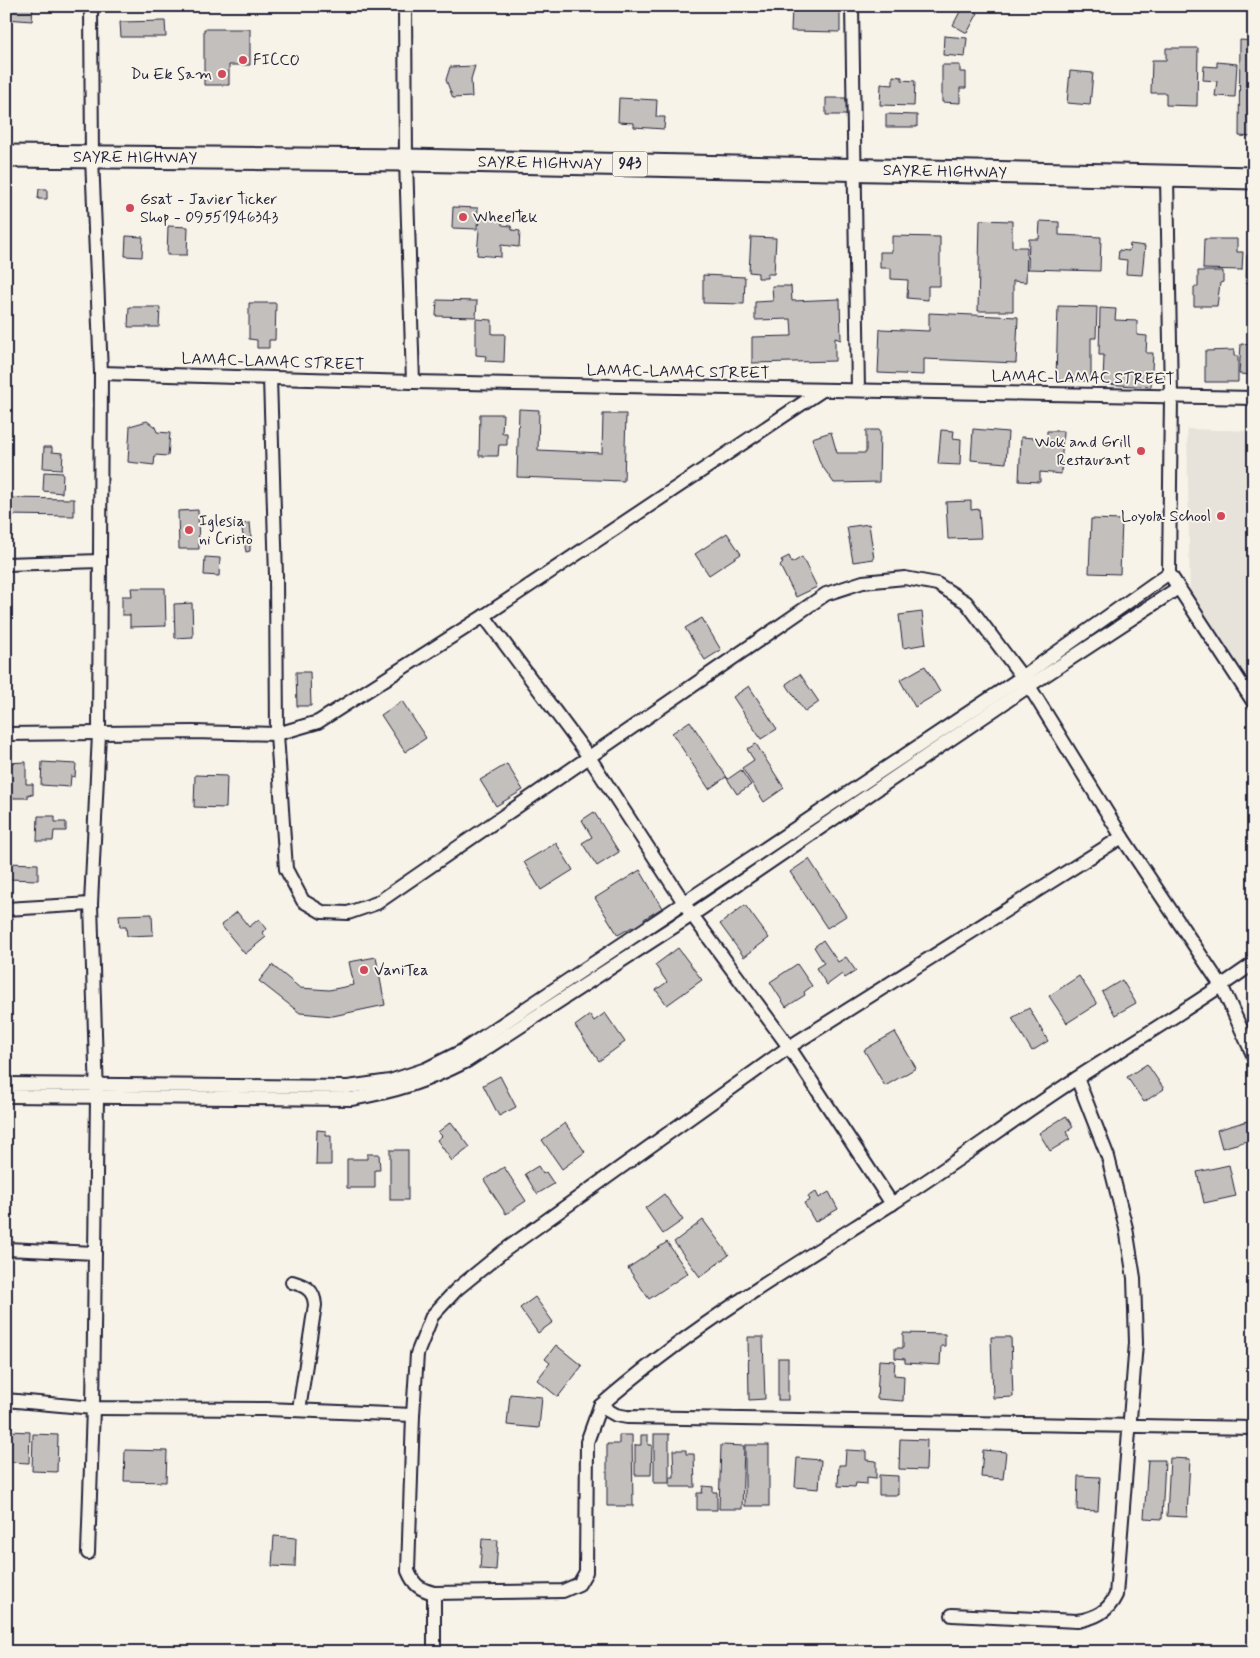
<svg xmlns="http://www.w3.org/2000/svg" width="1260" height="1658" font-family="Mynerve,sans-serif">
<rect width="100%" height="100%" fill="#f7f3e8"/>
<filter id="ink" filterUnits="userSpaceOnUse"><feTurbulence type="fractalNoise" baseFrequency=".02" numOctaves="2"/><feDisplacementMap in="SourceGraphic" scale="10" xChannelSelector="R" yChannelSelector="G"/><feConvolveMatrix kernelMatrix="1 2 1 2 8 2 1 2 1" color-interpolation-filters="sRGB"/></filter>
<g filter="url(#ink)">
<path fill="#e7e3db" d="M1187 429 1254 431V698L1190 601Z"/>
<g fill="#c2bfbd" stroke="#22223b">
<path d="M6 6H33L32 21 6 19Z"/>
<rect x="719" y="6" width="14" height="5"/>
<path d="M963 6 978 13 967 33 953 25Z"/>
<path d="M792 7H840V32L791 31Z"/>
<path d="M165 21 166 37H121L120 22Z"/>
<path d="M204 29H250V65H229V85H204Z"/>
<path d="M944 36 967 38 965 57 943 55Z"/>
<path d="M1240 40 1254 41V137L1239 136Z"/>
<path d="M1166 48H1198L1197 106 1166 105V93H1151L1152 60H1166Z"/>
<path d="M1217 62 1237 64 1235 97 1215 96 1217 81 1203 80 1204 66 1217 67Z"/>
<path d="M942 65H960V72H966V88H960V103L942 102Z"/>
<path d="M475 66 471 79 472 97 453 98 446 80 450 67Z"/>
<path d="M1070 71 1093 73 1090 105 1067 103Z"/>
<path d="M893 76 902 77V80L915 81 914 106 880 105 881 84 893 85Z"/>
<path d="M619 98 657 100 656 117H665L664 129 634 127V123L618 122Z"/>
<path d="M826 98H846L847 115H826Z"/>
<path d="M886 114 917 115V127H886Z"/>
<path d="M39 189H47V199H38Z"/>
<path d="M453 207 478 208 477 229 452 228Z"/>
<path d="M480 218 502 220V225L511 226 512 230 520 231 519 247 501 245V257L477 255Z"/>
<path d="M980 220 1012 221V247H1027L1026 282 1013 281V311H978Z"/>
<path d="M1040 221 1059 222V235L1101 237 1100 271 1028 269 1029 239H1039Z"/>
<path d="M168 226 188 227 187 255H167Z"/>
<path d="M126 236 143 237 142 257 125 256Z"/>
<path d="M892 236 940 237V286H928V300L907 298 908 280 891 279V268H880V252H892Z"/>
<path d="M751 237 776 238 774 274H767V278H758V273L749 272Z"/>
<path d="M1204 239H1237V252H1243L1242 270 1203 269Z"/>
<path d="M1130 244 1145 246 1142 275 1126 274 1127 260 1118 259 1119 250 1129 251Z"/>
<path d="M1247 255H1254V283H1246Z"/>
<path d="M1198 271H1223V282L1220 283 1217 306H1194V287H1198Z"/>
<path d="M703 275 745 277 744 304 703 303Z"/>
<path d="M772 286H791L792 301 840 299 841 340 835 338V361L752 363V337L792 336 791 319 755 320V302L773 301Z"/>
<path d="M437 300 477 301 476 317 436 316Z"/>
<path d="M249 303H276L275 340H269V348H257V340L249 339Z"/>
<path d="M1058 306 1097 307 1096 338H1091V381L1056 380Z"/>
<path d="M129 307H160L159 327H128Z"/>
<path d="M1100 308 1116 309 1115 320 1137 321V335L1147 336 1146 353H1153L1151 387 1103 384 1104 355H1099Z"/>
<path d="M929 313 1018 317 1016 363 924 359V375L878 373 880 329 929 331Z"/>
<path d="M476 319 492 320V334H505L504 362 485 361 486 356 476 355Z"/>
<path d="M1241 344 1254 345V375L1239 374Z"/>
<path d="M1234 350V356H1238V382H1205V351Z"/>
<path d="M519 409 539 410 538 450 602 453 603 414H626L624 481 517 477Z"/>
<path d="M480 414H503L502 433H507V445H499L498 456H479Z"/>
<path d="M147 421 155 427 157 432 170 433 168 456 155 455 154 465 128 462 130 426Z"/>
<path d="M973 429 1008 432 1006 463 971 460Z"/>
<path d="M866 430H880L879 482 834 483 820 463 812 438 831 432 837 453H866Z"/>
<path d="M941 430 954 431 953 438 961 439 960 465 938 464Z"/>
<path d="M1047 431H1063L1061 474 1040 472V482L1019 481 1021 437 1047 439Z"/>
<path d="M44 447H52V452L63 453 62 469 43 468Z"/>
<path d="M44 472 63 473 62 493 43 491Z"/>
<path d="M6 498 74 499V516L6 515Z"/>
<path d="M971 501V510L979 509 981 538 948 539 946 502Z"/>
<path d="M198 510 199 549H179L178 511Z"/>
<path d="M1091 519 1122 520 1120 574 1089 573Z"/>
<path d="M250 523 252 543H250V551L246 552 241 524Z"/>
<path d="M869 524 874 559 853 562 847 527Z"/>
<path d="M727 533 741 554 709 575 695 554Z"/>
<path d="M789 556 792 563 802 557 817 587 796 597 780 566 783 563 781 560Z"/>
<path d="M205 557 220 558 219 576 204 575Z"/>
<path d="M131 588H165L166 626 130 627V615H122V596H132Z"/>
<path d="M192 603 193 637 175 638 174 604Z"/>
<path d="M922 612 926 644 903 648 899 615Z"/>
<path d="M702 618 721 650 705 660 685 628Z"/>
<path d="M925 666 940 692 915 707 900 680Z"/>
<path d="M296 672H310L311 706H297Z"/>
<path d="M800 674 819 702 805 712 786 684Z"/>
<path d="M749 686 777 729 761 739 733 697Z"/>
<path d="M402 701 426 738 405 752 381 715Z"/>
<path d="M690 721 728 779 741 770 751 785 737 794 726 777 709 789 672 733Z"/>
<path d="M756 744 784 788 764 802 742 768 754 760 747 749Z"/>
<path d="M26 762V784H33V795L28 794V798H6V763Z"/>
<path d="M42 762 76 764 75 777 71 776 70 787 41 785Z"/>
<path d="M507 764 523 790 496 806 480 780Z"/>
<path d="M195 775 227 776 226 808 194 807Z"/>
<path d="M594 812 619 852 597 866 582 843 592 837 582 820Z"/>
<path d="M38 816H55V822H66V831H54L53 841H37Z"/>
<path d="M556 843 573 870 541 890 524 862Z"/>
<path d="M809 859 846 916 827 928 790 872Z"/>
<path d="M6 863 38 864V880L6 879Z"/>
<path d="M640 870 662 908 644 919 645 923 633 930 632 927 618 935 595 898Z"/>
<path d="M745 905 769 938 744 957 720 924Z"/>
<path d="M237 912 249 927 259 919 267 929 262 932 266 937 245 954 221 925Z"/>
<path d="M152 914 153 935 127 936 126 927H120L119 915Z"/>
<path d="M823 940 838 962 846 957 856 971 845 978 842 974 827 985 816 968 824 963 814 947Z"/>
<path d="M678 948 702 980 667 1005 656 990 667 982 655 965Z"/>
<path d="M376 957 385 1005 333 1016 300 1013 259 981 272 965 300 988 329 990 354 985 349 962Z"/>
<path d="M797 964 812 986 804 992 805 995 786 1007 770 982Z"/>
<path d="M1079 976 1097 1004 1067 1023 1049 996Z"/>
<path d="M1122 980 1136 1003 1115 1015 1102 992Z"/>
<path d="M1029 1008 1048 1041 1032 1051 1012 1018Z"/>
<path d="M605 1013 625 1042 599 1061 575 1026 590 1015 594 1021Z"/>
<path d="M895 1032 916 1068 885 1086 864 1050Z"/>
<path d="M1147 1064 1164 1089 1144 1102 1127 1077Z"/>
<path d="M500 1076 516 1107 499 1116 483 1085Z"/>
<path d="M1066 1116 1073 1127 1066 1132 1070 1139 1050 1151 1039 1133Z"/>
<path d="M1254 1119V1139L1222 1148 1217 1130Z"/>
<path d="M451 1122 470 1147 452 1161 437 1140 442 1136 438 1132Z"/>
<path d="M565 1123 585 1152 562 1169 542 1140Z"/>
<path d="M317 1130 326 1131V1136H331V1165H316Z"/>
<rect x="390" y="1150" width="18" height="50"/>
<path d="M367 1154H379L380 1170H375V1188H347V1159H367Z"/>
<path d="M1254 1164V1190L1248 1166Z"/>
<path d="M1229 1165 1236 1196 1204 1203 1197 1172Z"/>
<path d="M538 1166 543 1174 546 1172 554 1184 537 1194 525 1174Z"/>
<path d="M504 1167 526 1201 506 1214 484 1180Z"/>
<path d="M816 1192 819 1198 829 1192 838 1209 815 1222 804 1203 810 1200 808 1196Z"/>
<path d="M664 1194 683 1220 663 1234 645 1208Z"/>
<path d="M703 1220 729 1255 700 1277 674 1242Z"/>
<path d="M667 1242 688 1273 649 1299 628 1268Z"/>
<path d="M535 1297 553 1322 538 1333 520 1308Z"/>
<path d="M903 1333 945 1334V1346H941L940 1365 905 1363V1359L895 1358V1348H903Z"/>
<path d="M748 1337H763L765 1399 749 1400Z"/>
<path d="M991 1337H1011L1013 1397 993 1398Z"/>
<path d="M556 1345 582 1366 558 1397 537 1380 550 1363 545 1359Z"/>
<rect x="778" y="1358" width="10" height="42"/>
<path d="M879 1360 895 1361 894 1375 904 1376 903 1401 877 1399Z"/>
<path d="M510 1394 542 1397 539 1428 507 1425Z"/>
<path d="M10 1431 30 1432 29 1463 9 1462Z"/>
<path d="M33 1434 58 1435 57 1472 32 1471Z"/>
<rect x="654" y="1434" width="15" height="49"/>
<path d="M619 1435H632L633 1506H607V1444H619Z"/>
<path d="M641 1435H648V1445H652L651 1475H635V1445H641Z"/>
<path d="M900 1439 927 1440 926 1470 899 1469Z"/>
<path d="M721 1445 744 1446 742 1509H719Z"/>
<rect x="745" y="1445" width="24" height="61"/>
<path d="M125 1450 167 1451 166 1482 124 1481Z"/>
<path d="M673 1450H686V1454H694L695 1487H670V1477H674Z"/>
<path d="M846 1450 866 1451V1460L876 1461V1478L867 1477V1484L856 1483 855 1487 838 1486 839 1465H845Z"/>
<path d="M983 1450 1006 1452 1003 1479 981 1477Z"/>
<path d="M797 1458 821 1460 819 1489 795 1487Z"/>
<path d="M1170 1458 1190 1459 1187 1517 1167 1516Z"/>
<path d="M1148 1460H1165L1162 1519 1144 1518Z"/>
<path d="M879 1475 898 1476V1495H879Z"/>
<path d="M1078 1476 1100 1477 1098 1511 1077 1510Z"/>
<path d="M703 1486 713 1487V1492H717V1510H697V1493H702Z"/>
<path d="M274 1536 296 1538 295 1567 272 1566Z"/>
<path d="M482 1539 498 1540 496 1570 480 1569Z"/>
<path d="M477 1647 497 1650 496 1652H476Z"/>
</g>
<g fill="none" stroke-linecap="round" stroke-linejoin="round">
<defs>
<g id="minor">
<path d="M91 6 92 158 101 373 99 734 91 904 97 1097 93 1408 267 1409 413 1415"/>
<path d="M405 6 406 160 413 382"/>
<path d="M852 6 858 390"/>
<path d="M1167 178 1171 396 1169 573 1254 703"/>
<path d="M101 373 413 382 1254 398"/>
<path d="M270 378 276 576 277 734 286 869 303 901 322 912 348 913 377 903 826 594 863 582 905 578 937 584 966 602 1029 686 1122 837 1222 987 1254 1057"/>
<path d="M6 564 100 561"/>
<path d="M484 616 589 757 692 915 789 1047 892 1204"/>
<path d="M6 734 193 732 277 734 318 722 484 616 821 391"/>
<path d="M6 909 91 904"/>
<path d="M1254 963C1197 1004 1136 1040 1077 1078 1014 1119 954 1164 890 1205 790 1268 689 1328 600 1406L616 1415 627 1417 1254 1428"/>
<path d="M6 1084 348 1087 390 1081 426 1069 462 1051 1022 677 1169 573"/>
<path d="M6 1096 351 1099C398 1091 425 1082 467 1061L692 915 1029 686 1178 588"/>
<path d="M6 1249 95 1253"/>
<path d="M292 1282C306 1286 314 1290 315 1305L299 1410"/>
<path d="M6 1400 93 1408 88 1553"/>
<path d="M600 1406 587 1442 586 1572 579 1584 563 1591 434 1593C419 1589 414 1585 408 1571L413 1415 417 1354 432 1316 457 1289 505 1250 789 1047 1122 837"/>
<path d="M952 1615 1077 1621C1095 1618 1108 1612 1116 1595L1136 1343 1134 1278 1126 1228 1108 1157 1077 1078"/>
<path d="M434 1652V1593"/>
</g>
<g id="trunk">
<path id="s1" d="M6 156 406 160 1254 178"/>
</g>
</defs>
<use href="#minor" stroke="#22223b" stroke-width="16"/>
<use href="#trunk" stroke="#22223b" stroke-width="25"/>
<use href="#minor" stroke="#f7f3e8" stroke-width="12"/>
<use href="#trunk" stroke="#f7f3e8" stroke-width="21"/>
</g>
</g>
<g fill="#d1495b" stroke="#f7f3e8" stroke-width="2">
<circle cx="243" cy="60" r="5"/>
<circle cx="222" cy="74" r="5"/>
<circle cx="130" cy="208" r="5"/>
<circle cx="463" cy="217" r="5"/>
<circle cx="1141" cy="451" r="5"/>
<circle cx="1221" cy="516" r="5"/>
<circle cx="189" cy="530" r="5"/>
<circle cx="364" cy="970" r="5"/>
</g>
<g text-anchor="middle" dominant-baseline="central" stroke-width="4" stroke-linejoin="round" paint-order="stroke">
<rect fill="#f7f3e8" stroke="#62616f" stroke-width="1" x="612.5" y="151.5" width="35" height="25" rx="4"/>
<g font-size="15" font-weight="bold" fill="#22223b">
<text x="630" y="164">943</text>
</g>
<g font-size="16" fill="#22223b" stroke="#f7f3e8" text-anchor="start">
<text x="253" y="60">FICCO</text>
<text x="212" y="74" text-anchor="end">Du Ek Sam</text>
<text x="140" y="199">Gsat - Javier Ticker<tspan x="140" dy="18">Shop - 09551946343</tspan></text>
<text x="473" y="217">WheelTek</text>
<text x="1131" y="442" text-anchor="end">Wok and Grill<tspan x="1131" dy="18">Restaurant</tspan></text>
<text x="1211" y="516" text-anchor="end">Loyola School</text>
<text x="199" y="521">Iglesia<tspan x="199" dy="18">ni Cristo</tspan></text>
<text x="374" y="970">VaniTea</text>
</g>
<g font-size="16" fill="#22223b" stroke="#f7f3e8">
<text stroke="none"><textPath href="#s1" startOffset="129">SAYRE HIGHWAY</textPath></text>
<text stroke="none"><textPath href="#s1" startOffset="534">SAYRE HIGHWAY</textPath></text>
<text stroke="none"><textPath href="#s1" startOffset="939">SAYRE HIGHWAY</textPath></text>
<text transform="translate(273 362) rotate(2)">LAMAC-LAMAC STREET</text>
<text transform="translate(678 372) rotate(1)">LAMAC-LAMAC STREET</text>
<text transform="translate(1083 378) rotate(1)">LAMAC-LAMAC STREET</text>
</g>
</g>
<rect width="1260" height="1658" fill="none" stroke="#f7f3e8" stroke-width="25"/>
<rect x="12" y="12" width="1235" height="1633" fill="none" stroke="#22223b" stroke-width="2" filter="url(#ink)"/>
</svg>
